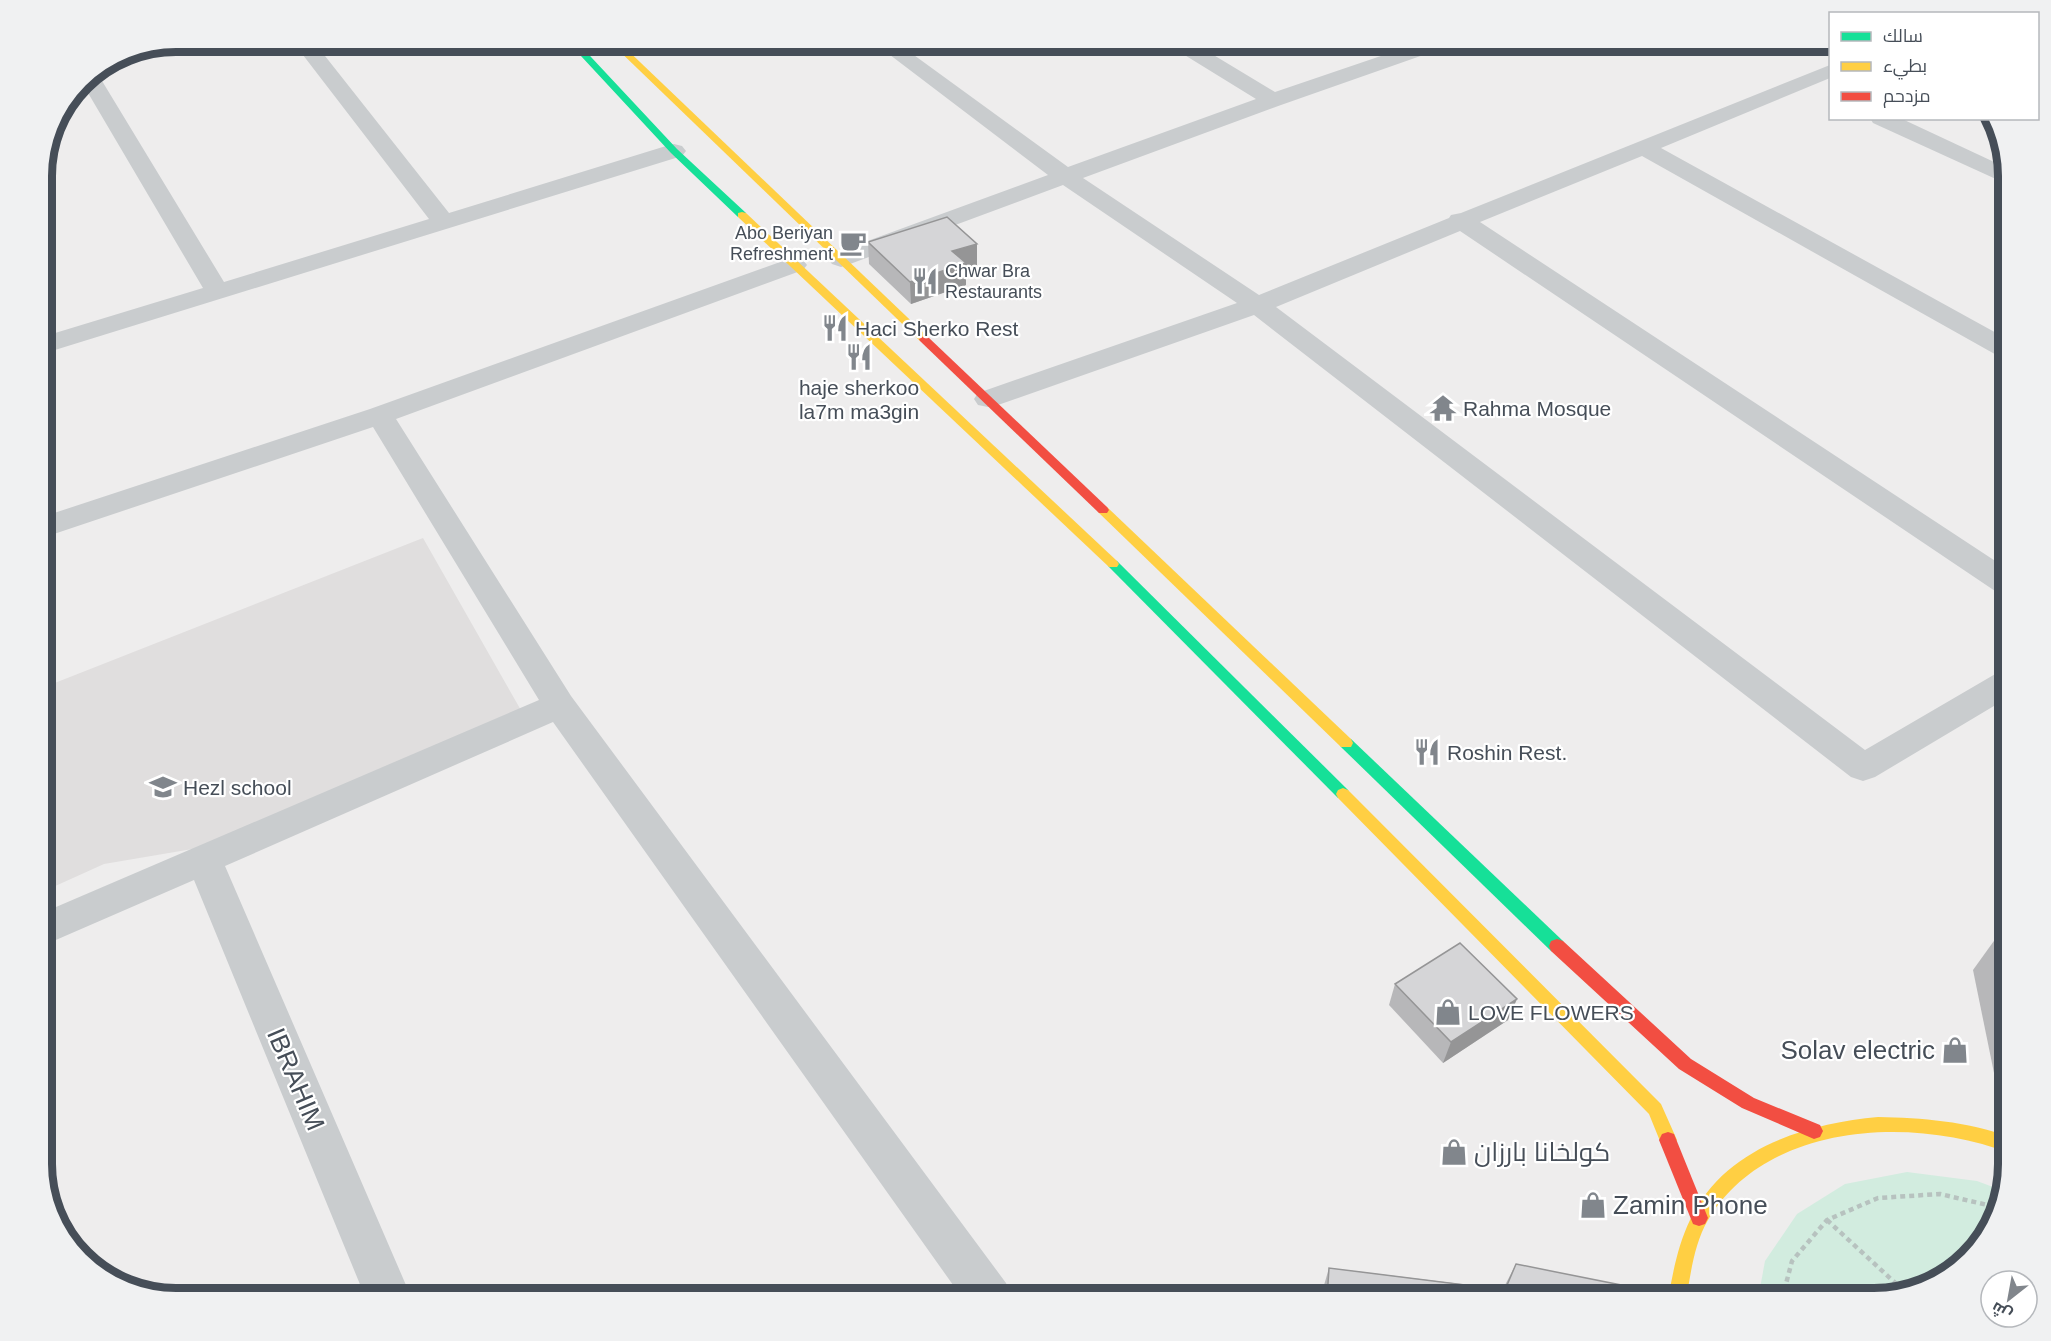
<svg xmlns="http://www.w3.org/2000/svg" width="2051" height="1341" font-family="Helvetica,Cairo,sans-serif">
<rect width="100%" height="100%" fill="#eeeded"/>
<path fill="#e0dede" d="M423 538 522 712 216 845 104 864 42 892V688Z"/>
<path fill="#d2ecdf" d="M1907 1172 1977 1181 2001 1190 1987 1239 1942 1281 1875 1299H1758L1765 1261 1797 1214 1845 1184Z"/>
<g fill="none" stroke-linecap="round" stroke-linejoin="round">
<g stroke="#b7c2bf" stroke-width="4.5" stroke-dasharray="5 4" stroke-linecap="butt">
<path d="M1827 1220 1904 1291"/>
<path d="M1782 1299 1792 1261 1827 1220 1878 1198 1940 1194 1996 1207"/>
</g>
<g fill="#c9ccce" fill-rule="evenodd">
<path d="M293 42H314L449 213 666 146 674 144 682 146 686 151 682 156 42 354V337L203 288 81 81 96 71 224 282 429 219Z"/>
<path d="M873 42H896L1068 167 1256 99 1170 46 1167 42H1192L1275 92 1422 42H1452L1449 46 1281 105 1083 178 1259 295 1449 218 1451 215 1461 213 1830 65V78L1661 148 2009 340V359L2000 357 1642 156 1480 222 2009 570V596L1998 593 1460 231 1276 307 1865 750 1997 673 2009 669V697L1875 777 1863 781 1851 777 1254 315 998 405 988 407 978 405 974 399 978 393 1237 303 1063 185 850 264 841 267 832 264 828 259 832 254 1048 175Z"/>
<path d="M1870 118H1900L2007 168 2009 185 1873 123Z"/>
<path d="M794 257 803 260 807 265 803 270 396 419 571 696 1006 1283 1013 1299H963L553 722 225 866 412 1299H366L194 880 42 946V913L539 700 373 427 42 538V517L370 409Z"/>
</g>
<g fill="#16e098" fill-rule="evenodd">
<path d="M568 42H577L677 149 746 213V217H738L671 153Z"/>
<path d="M1113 560 1117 561 1348 790 1350 794 1348 798H1338L1109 567 1107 564Z"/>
<path d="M1346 738 1351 739 1563 941 1565 946 1563 951 1557 953 1551 951 1341 747 1339 743 1341 739Z"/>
</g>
<g fill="#ffcf43" fill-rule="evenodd">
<path d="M610 42H619L928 337V341H920Z"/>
<path d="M742 212 746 213 1117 561 1119 564 1117 567H1109L738 217V213Z"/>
<path d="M1103 506 1107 507 1351 739 1353 743 1351 747H1341L1099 513 1097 510 1099 507Z"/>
<path d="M1343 788 1348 790 1661 1104 1677 1140 1674 1146 1668 1148 1662 1146 1649 1114 1338 798 1336 794 1338 790Z"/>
<path d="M1878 1117C1922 1118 1967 1121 2009 1137V1153C1913 1116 1766 1122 1708 1220 1694 1244 1691 1273 1686 1299H1668C1673 1272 1678 1245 1690 1220 1724 1148 1805 1124 1878 1117Z"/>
</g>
<g fill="#f24e42" fill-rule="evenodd">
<path d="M924 336 928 337 1107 507 1109 510 1107 513H1099L920 341 919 339Z"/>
<path d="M1557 939 1563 941 1691 1059 1754 1098 1820 1125 1823 1131 1820 1137 1814 1139 1742 1108 1679 1069 1551 951 1549 946 1551 941Z"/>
<path d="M1668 1132 1674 1134 1708 1218 1705 1224 1699 1226 1693 1224 1659 1140 1662 1134Z"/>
</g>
</g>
<g fill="#b7b7b9">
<path d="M868 242 977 265 966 269V285L911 304 869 264Z"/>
<path d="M2009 920V1074L1994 1073 1973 970Z"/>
<path d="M1395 984 1508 1020 1443 1063 1389 1005Z"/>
<path d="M1516 1264 1647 1299H1320L1329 1268 1503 1289Z"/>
</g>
<g fill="#959596">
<path d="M977 244V265L966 269V285L911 304 910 282 952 251Z"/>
<path d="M1517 999 1508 1020 1443 1063 1451 1042Z"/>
</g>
<g fill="#d5d5d7" stroke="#959596" stroke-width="1.5">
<path d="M947 217 977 244 952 251 966 263 910 282 868 242Z"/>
<path d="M1460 943 1517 999 1451 1042 1395 984Z"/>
<path d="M1516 1264 1646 1290 1647 1299H1327L1329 1268 1505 1290Z"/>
</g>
<defs>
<symbol id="cafe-bare" viewBox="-9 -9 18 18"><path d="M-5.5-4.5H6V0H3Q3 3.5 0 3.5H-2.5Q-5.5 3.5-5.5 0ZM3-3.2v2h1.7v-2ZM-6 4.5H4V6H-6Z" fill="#81868c" stroke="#fff" stroke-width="2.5" paint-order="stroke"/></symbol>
<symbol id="restaurant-bare" viewBox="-9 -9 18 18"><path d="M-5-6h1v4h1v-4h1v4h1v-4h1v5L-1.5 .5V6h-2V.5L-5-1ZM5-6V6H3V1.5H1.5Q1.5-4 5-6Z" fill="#81868c" stroke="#fff" stroke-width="2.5" paint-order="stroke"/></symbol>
<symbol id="temple-bare" viewBox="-9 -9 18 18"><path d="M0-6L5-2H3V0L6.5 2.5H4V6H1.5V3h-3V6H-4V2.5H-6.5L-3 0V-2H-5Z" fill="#81868c" stroke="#fff" stroke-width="2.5" paint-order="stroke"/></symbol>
<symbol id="school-bare" viewBox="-9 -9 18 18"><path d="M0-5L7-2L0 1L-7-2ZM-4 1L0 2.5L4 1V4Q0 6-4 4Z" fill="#81868c" stroke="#fff" stroke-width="2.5" paint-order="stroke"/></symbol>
<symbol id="shop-bare" viewBox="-9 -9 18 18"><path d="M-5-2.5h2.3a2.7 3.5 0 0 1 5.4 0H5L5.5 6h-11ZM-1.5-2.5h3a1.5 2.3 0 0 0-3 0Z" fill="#81868c" stroke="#fff" stroke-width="2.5" paint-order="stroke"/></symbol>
</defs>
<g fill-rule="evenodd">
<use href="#cafe-bare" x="834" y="224" width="38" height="38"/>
<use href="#restaurant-bare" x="906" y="262" width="38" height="38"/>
<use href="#restaurant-bare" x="816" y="309" width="38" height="38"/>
<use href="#restaurant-bare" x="840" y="338" width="38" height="38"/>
<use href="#temple-bare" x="1424" y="389" width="38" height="38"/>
<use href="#restaurant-bare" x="1408" y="733" width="38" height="38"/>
<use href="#school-bare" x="144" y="768" width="38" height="38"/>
<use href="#shop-bare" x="1429" y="993" width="38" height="38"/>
<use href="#shop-bare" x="1936" y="1031" width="38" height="38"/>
<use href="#shop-bare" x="1435" y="1133" width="38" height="38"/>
<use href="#shop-bare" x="1574" y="1186" width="38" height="38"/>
</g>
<g text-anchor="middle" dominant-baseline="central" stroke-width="4.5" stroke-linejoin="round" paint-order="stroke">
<g font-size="18" fill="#464e58" stroke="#fff" text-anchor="end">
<text x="833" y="233">Abo Beriyan<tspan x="833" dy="21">Refreshment</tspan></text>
<text x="945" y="271" text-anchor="start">Chwar Bra<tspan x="945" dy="21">Restaurants</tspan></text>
</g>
<g font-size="21" fill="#464e58" stroke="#fff" text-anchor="start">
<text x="855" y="328">Haci Sherko Rest</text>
<text x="859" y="387" text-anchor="middle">haje sherkoo<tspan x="859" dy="24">la7m ma3gin</tspan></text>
<text x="1463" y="408">Rahma Mosque</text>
<text x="1447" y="752">Roshin Rest.</text>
<text x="183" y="787">Hezl school</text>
<text x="1468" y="1012">LOVE FLOWERS</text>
</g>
<g font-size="26" fill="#464e58" stroke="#fff" text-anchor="start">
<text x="1935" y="1050" text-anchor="end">Solav electric</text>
<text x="1474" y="1152">كولخانا بارزان</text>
<text x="1613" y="1205">Zamin Phone</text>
</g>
<g font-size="26" fill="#464e58" stroke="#fff">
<text transform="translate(296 1079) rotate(67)">IBRAHIM</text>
</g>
</g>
<path d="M0 0H2051V1341H0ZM176 52H1874A124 124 0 0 1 1998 176V1164A124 124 0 0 1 1874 1288H176A124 124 0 0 1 52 1164V176A124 124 0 0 1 176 52Z" fill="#f0f1f2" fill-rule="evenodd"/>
<path fill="none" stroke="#464e58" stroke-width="8" d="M176 52H1874A124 124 0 0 1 1998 176V1164A124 124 0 0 1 1874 1288H176A124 124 0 0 1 52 1164V176A124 124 0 0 1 176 52Z"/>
<rect x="1829" y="12" width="210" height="108" fill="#ffffff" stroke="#b5b8bc" stroke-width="1.5"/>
<rect x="1841" y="32" width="30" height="9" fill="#16e098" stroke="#b5b8bc" stroke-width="1.5"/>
<text x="1883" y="42" font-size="18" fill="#464e58">سالك</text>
<rect x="1841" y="62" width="30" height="9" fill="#ffcf43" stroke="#b5b8bc" stroke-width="1.5"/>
<text x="1883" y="72" font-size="18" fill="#464e58">بطيء</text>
<rect x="1841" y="92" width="30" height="9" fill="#f24e42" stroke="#b5b8bc" stroke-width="1.5"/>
<text x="1883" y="102" font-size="18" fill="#464e58">مزدحم</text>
<g transform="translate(2009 1299) rotate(211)"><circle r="28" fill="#ffffff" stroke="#b5b8bc" stroke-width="1.5"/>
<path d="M0-4.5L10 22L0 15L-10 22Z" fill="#81868c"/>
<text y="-9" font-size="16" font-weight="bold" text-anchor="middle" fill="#464e58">ش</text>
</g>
</svg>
